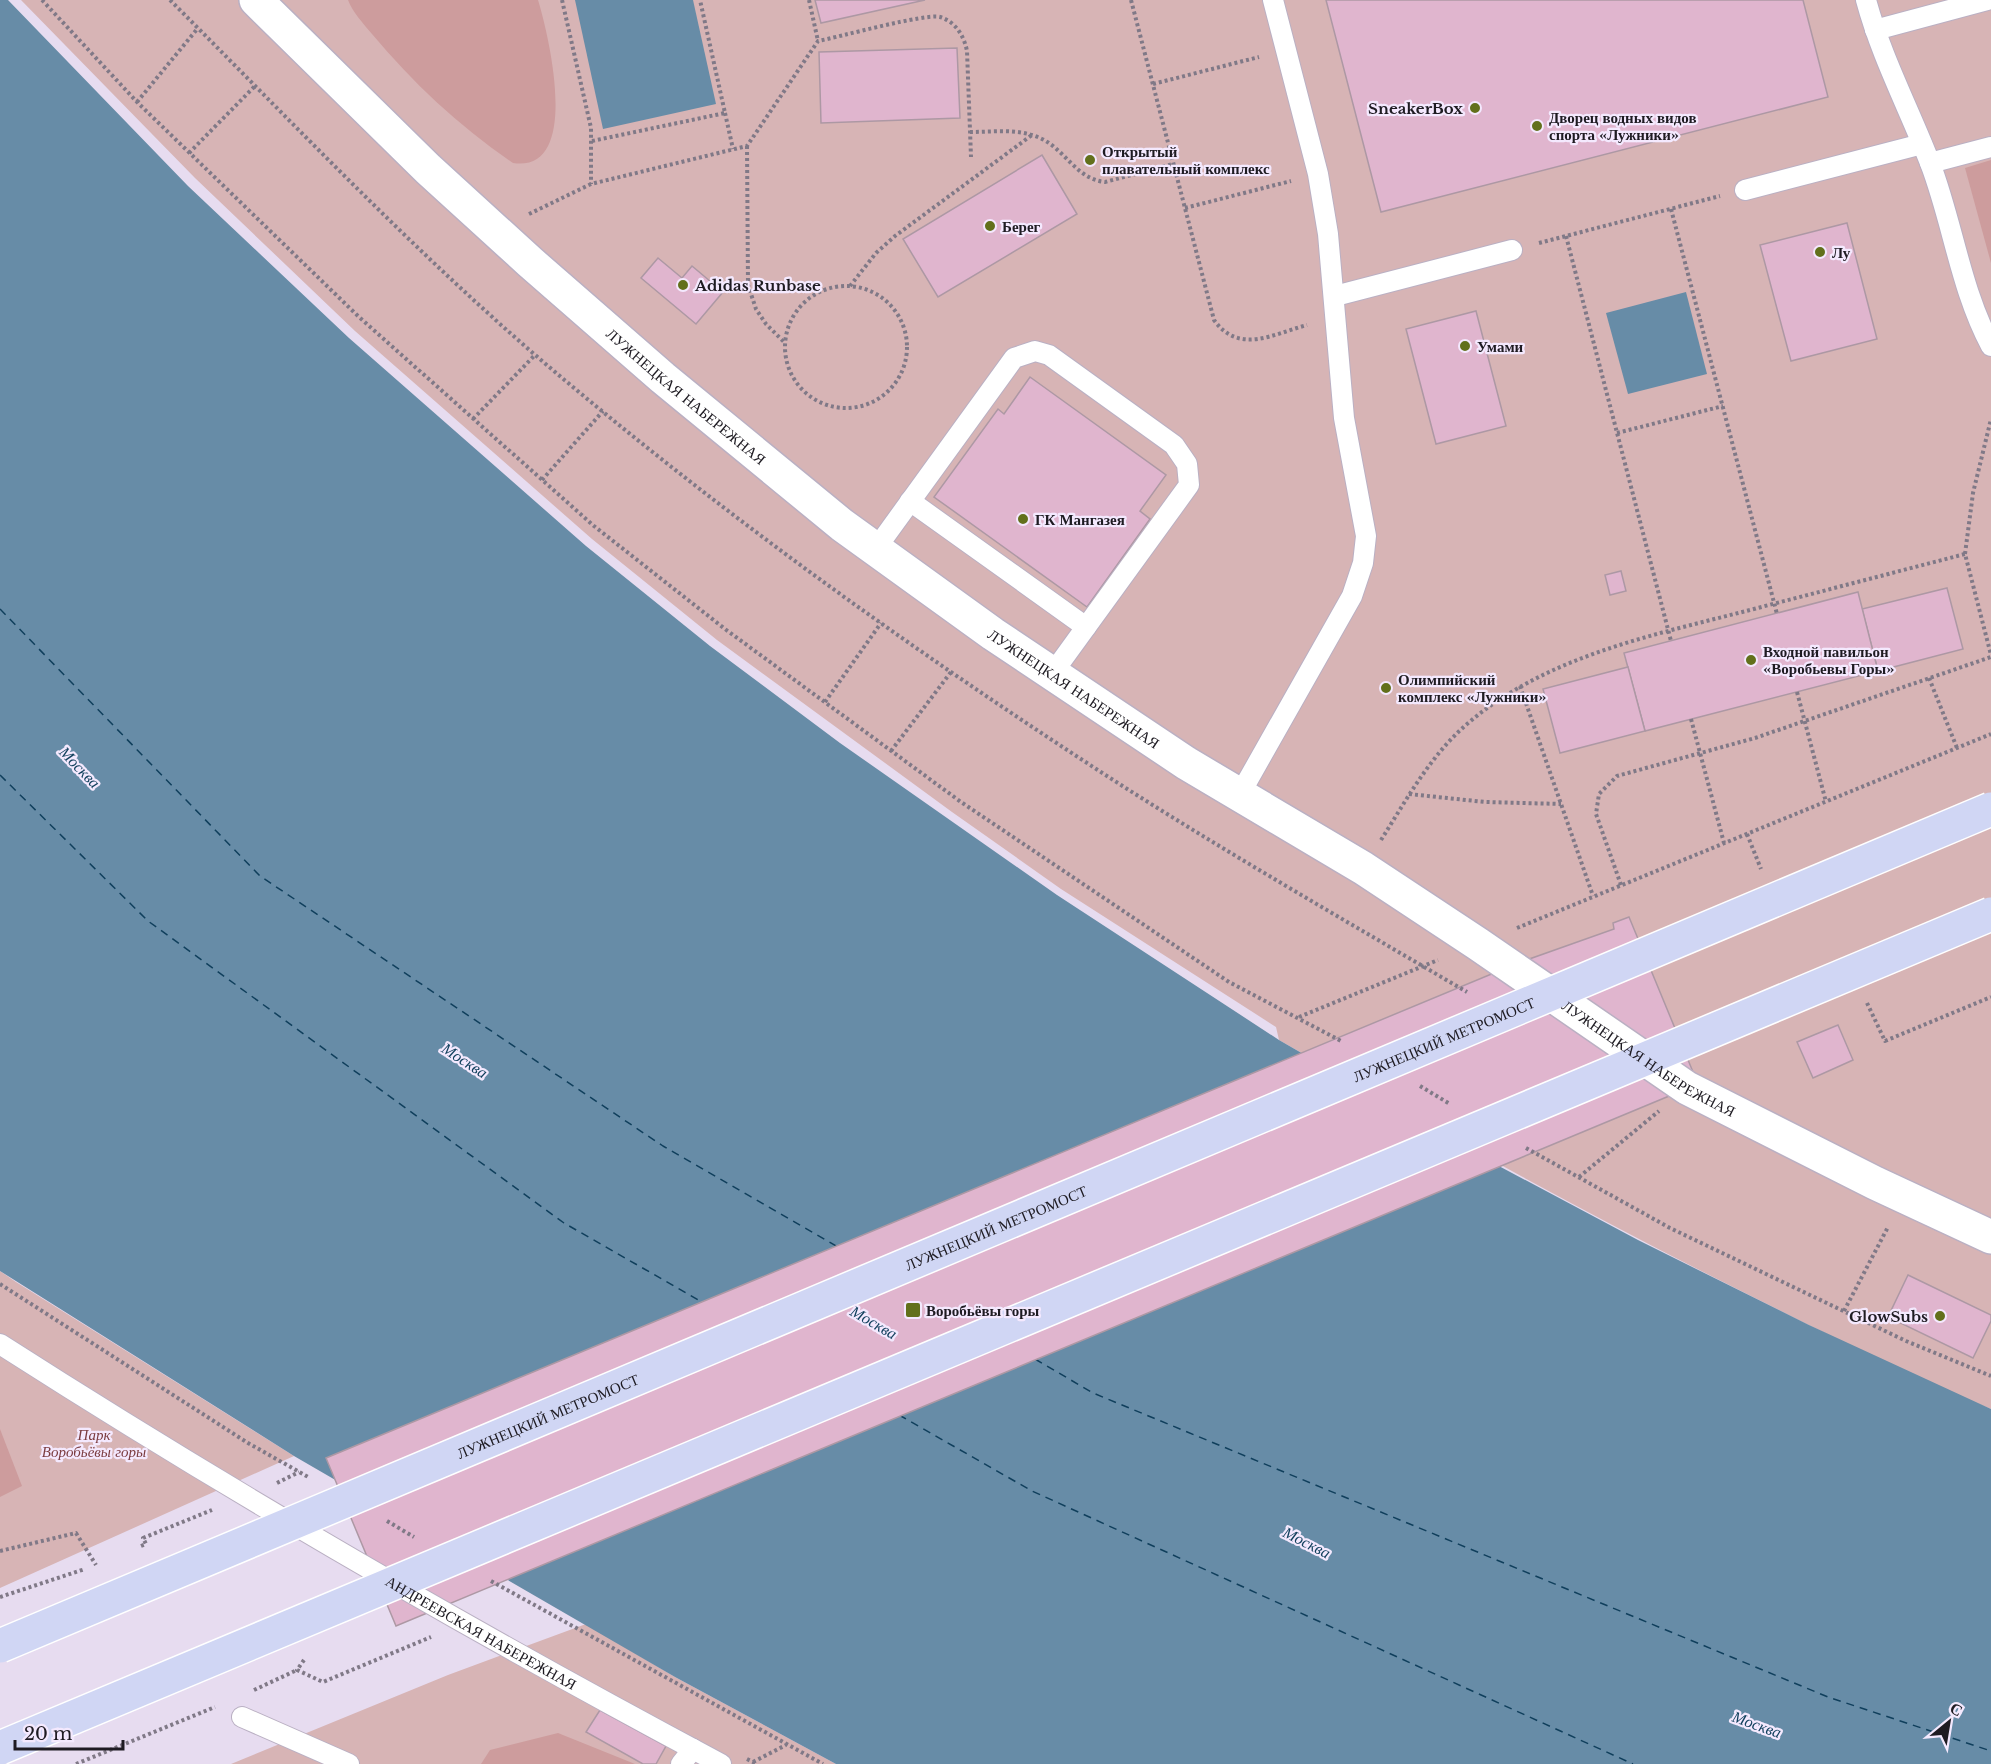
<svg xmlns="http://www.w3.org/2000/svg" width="1991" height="1764" font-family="'Libre Baskerville',serif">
<rect width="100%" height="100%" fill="#e7dcf0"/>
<g fill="#d7b4b5">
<path d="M21 0H1991V1409C1910 1377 1831 1336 1753 1297 1592 1217 1435 1130 1279 1040L1276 1027 1061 889 952 812 717 640 592 539 355 331 195 178Z"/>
<path d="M0 1271 16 1282 294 1456 0 1588Z"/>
<path d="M586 1624 675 1677 836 1764H231L448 1675Z"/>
</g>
<g fill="#cd9c9d">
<path d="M348 0H538C549 36 582 173 513 163 460 127 413 83 372 34 363 23 353 13 348 0Z"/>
<path d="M1991 160V263L1965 168Z"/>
<path d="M0 1429 22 1486 0 1497Z"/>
<path d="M558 1733 635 1764H481L490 1750Z"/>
</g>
<g fill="#678ca7">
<path d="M0 0H8L188 186 349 338 586 546 710 646 840 743 1057 895 1279 1040 1482 1157 1638 1240 1809 1325 1991 1409V1764H836L675 1677 294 1456 0 1271Z"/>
<path d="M575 0H693L716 104 603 129Z"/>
<path d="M1686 292 1707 374 1628 394 1606 313Z"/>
</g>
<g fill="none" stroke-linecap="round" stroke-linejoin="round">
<g stroke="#103f5c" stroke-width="1.5" stroke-dasharray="8 6" stroke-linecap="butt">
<path d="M0 609 260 876 663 1146 838 1247"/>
<path d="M0 775 148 921 564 1223 702 1302"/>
<path d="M1035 1359 1093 1393 1828 1697 1991 1751"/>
<path d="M899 1415 1032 1491 1633 1764"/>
</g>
</g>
<g fill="#e0b5ce" stroke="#ad98a4" stroke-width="1.5">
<path d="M815 0H925L821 23Z"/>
<path d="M1326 0H1803L1828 97 1381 212Z"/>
<path d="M957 48 960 118 821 123 819 52Z"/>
<path d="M1042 155 1077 214 938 297 903 239Z"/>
<path d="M1847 223 1877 339 1791 361 1760 245Z"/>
<path d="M658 258 682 278 692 266 723 292 696 324 641 278Z"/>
<path d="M1476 311 1506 426 1436 444 1406 329Z"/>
<path d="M1030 377 1166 475 1140 511 1150 519 1087 607 934 497 998 409 1004 414Z"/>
<path d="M1621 571 1626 591 1610 595 1605 575Z"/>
<path d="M1947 588 1963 649 1878 671 1862 609Z"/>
<path d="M1858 592 1878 671 1645 731 1624 653Z"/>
<path d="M1628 667 1645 731 1560 753 1543 689Z"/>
<path d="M1629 917 1698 1084 396 1626 326 1458 1518 963 1614 929 1613 923Z"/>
<path d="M1838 1025 1853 1060 1813 1078 1797 1042Z"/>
<path d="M1908 1275 1991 1315V1321L1973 1358 1888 1317Z"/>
<path d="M600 1710 666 1746 656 1764H643L586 1732Z"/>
</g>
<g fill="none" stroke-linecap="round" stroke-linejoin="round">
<defs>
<g id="service">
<path d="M1866 0C1881 56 1909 109 1930 163 1953 223 1960 288 1991 346"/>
<path d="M1875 30 1987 0"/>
<path d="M1930 163 1991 147"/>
<path d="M1745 190 1922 144"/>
<path d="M1335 296 1512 250"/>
<path d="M910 501 1086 627"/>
<path d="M875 550 1014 358 1035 351 1049 355 1174 445 1187 464 1189 485 1052 674"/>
<path d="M1240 794 1352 596 1363 563 1366 536 1344 418 1328 234 1318 174 1273 0"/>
<path id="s1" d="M0 1344C234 1494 475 1633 721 1764"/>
<path d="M242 1717 349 1764"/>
<path d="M681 1764 693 1749"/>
</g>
<g id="minor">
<path id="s2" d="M256 0 428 169 530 262 663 378 842 525 993 634 1186 763 1363 868 1478 944 1687 1088 1875 1183 1991 1237"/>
</g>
</defs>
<use href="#service" stroke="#bab0c3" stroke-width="22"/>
<use href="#minor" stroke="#bab0c3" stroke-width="36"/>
<g stroke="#807987" stroke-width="4" stroke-dasharray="3 3" stroke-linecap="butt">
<path d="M42 0 137 102 359 317 594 526 725 629 961 802 1229 982 1343 1042"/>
<path d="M170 0C298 128 423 261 561 377 738 526 927 660 1121 785 1234 857 1351 924 1467 992"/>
<path d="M562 0 591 128V184"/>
<path d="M809 0 818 41"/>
<path d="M1131 0 1214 320C1239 355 1273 334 1307 325"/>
<path d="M1153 84 1259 57"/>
<path d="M137 102 198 28"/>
<path d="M725 113 733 149"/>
<path d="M970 132C993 132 1018 128 1040 138 1065 149 1076 179 1105 182L1173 164"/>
<path d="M592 141 725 113 700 0"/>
<path d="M747 146 748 285 756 309 766 324 785 343"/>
<path d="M189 153 255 86"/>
<path d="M1185 208 1291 181"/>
<path d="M1671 209 1777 614"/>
<path d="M529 214 591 184 747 146 818 41C839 37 926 13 940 17 956 22 964 36 967 51L971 157"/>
<path d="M1566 236 1671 641"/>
<path d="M1539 243 1720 196"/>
<circle cx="846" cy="347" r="61"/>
<path d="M850 286 876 253 895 236 1032 135"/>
<path d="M473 419 535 355"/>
<path d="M1617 433 1723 406"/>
<path d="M542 480 603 411"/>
<path d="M1965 554 1973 493 1991 419"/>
<path d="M1929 678 1957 748"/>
<path d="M1520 686 1593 896"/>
<path d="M1797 692 1826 802"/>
<path d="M825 702 881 623"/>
<path d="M1691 719 1724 843"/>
<path d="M891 751 951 672"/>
<path d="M1409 794 1485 802 1561 804"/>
<path d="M1747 834 1761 869"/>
<path d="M1381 840C1407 799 1430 756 1467 724 1545 657 1649 636 1746 611 1819 592 1892 573 1965 554L1991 655"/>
<path d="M1621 885 1596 814 1599 794 1617 776 1755 738 1991 657"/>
<path d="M1517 928 1991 734"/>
<path d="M1867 1003 1885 1041 1991 997"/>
<path d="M1299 1017 1438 960"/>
<path d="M1420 1086 1450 1104"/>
<path d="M1526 1148 1670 1228 1906 1341 1991 1376"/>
<path d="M1579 1177 1659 1111"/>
<path d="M0 1284 248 1443 310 1478"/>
<path d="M1844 1311 1888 1227"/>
<path d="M277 1483 299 1472"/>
<path d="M387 1521 414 1537"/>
<path d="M141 1546 146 1544 143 1538 212 1510"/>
<path d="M0 1551 76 1533 96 1565"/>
<path d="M491 1581 823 1764"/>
<path d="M0 1597 85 1569"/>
<path d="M304 1660 297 1670 323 1682 431 1637"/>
<path d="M254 1690 297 1670"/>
<path d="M747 1759 757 1764"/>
<path d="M753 1762 786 1745"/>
<path d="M76 1764 215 1707"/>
</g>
<use href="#service" stroke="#fff" stroke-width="20"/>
<use href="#minor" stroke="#fff" stroke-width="33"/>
<defs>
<g id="primary-bridge">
<path id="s3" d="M0 1646 1991 809"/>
<path d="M0 1748 1991 914"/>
</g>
</defs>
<use href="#primary-bridge" stroke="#fff" stroke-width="36" stroke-linecap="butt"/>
<use href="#primary-bridge" stroke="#d0d6f4" stroke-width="33"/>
</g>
<g fill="#62701b" stroke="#f4e9fe" stroke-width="2">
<circle cx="1475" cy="108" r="6"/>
<circle cx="1537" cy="126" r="6"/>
<circle cx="1090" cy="160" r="6"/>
<circle cx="990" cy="226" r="6"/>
<circle cx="1820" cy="252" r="6"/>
<circle cx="683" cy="285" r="6"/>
<circle cx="1465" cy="346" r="6"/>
<circle cx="1023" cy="519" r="6"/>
<circle cx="1751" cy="660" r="6"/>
<circle cx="1386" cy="688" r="6"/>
<rect x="905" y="1302" width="16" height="16" rx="3"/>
<circle cx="1940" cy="1316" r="6"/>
</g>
<g text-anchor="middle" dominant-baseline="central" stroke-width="4.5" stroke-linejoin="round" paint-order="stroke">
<g font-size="15" font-weight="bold" fill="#1e1b22" stroke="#f4e9fe" text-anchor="start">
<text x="1463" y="108" text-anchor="end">SneakerBox</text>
<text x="1549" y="117">Дворец водных видов<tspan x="1549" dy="17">спорта «Лужники»</tspan></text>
<text x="1102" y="151">Открытый<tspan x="1102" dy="17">плавательный комплекс</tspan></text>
<text x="1002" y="226">Берег</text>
<text x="1832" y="252">Лу</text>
<text x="695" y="285">Adidas Runbase</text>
<text x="1477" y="346">Умами</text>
<text x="1035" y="519">ГК Мангазея</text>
<text x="1763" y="651">Входной павильон<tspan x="1763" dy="17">«Воробьевы Горы»</tspan></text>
<text x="1398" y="679">Олимпийский<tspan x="1398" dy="17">комплекс «Лужники»</tspan></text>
<text x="926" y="1310">Воробьёвы горы</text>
<text x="1928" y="1316" text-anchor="end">GlowSubs</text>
</g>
<g font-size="15" fill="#1e1b22" stroke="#f4e9fe">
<text stroke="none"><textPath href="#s2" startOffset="585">ЛУЖНЕЦКАЯ НАБЕРЕЖНАЯ</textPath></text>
<text stroke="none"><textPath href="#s2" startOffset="1071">ЛУЖНЕЦКАЯ НАБЕРЕЖНАЯ</textPath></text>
<text stroke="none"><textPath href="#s3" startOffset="1566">ЛУЖНЕЦКИЙ МЕТРОМОСТ</textPath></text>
<text stroke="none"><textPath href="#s2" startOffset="1755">ЛУЖНЕЦКАЯ НАБЕРЕЖНАЯ</textPath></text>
<text stroke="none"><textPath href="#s3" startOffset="1080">ЛУЖНЕЦКИЙ МЕТРОМОСТ</textPath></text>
<text stroke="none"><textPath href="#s3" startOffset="594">ЛУЖНЕЦКИЙ МЕТРОМОСТ</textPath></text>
<text stroke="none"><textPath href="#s1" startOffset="561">АНДРЕЕВСКАЯ НАБЕРЕЖНАЯ</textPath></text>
</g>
<g font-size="15" font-style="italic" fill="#7b3c40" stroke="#f4e9fe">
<text x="94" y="1434">Парк<tspan x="94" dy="17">Воробьёвы горы</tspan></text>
</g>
<g font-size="16" font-style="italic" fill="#103f5c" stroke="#f4e9fe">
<text transform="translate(80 767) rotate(46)">Москва</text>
<text transform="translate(465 1060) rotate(33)">Москва</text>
<text transform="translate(874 1322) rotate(30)">Москва</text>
<text transform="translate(1307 1542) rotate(27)">Москва</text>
<text transform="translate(1757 1724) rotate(20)">Москва</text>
</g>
</g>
<g transform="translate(1949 1722) rotate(30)" stroke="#f4e9fe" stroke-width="4.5" paint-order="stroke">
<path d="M0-4.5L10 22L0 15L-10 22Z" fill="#1e1b22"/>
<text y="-9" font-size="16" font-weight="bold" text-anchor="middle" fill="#1e1b22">С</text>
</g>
<path d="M15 1740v9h108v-9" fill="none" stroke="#1e1b22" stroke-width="3"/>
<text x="24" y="1740" font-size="18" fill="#1e1b22" stroke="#f4e9fe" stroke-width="4.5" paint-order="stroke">20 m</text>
</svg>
